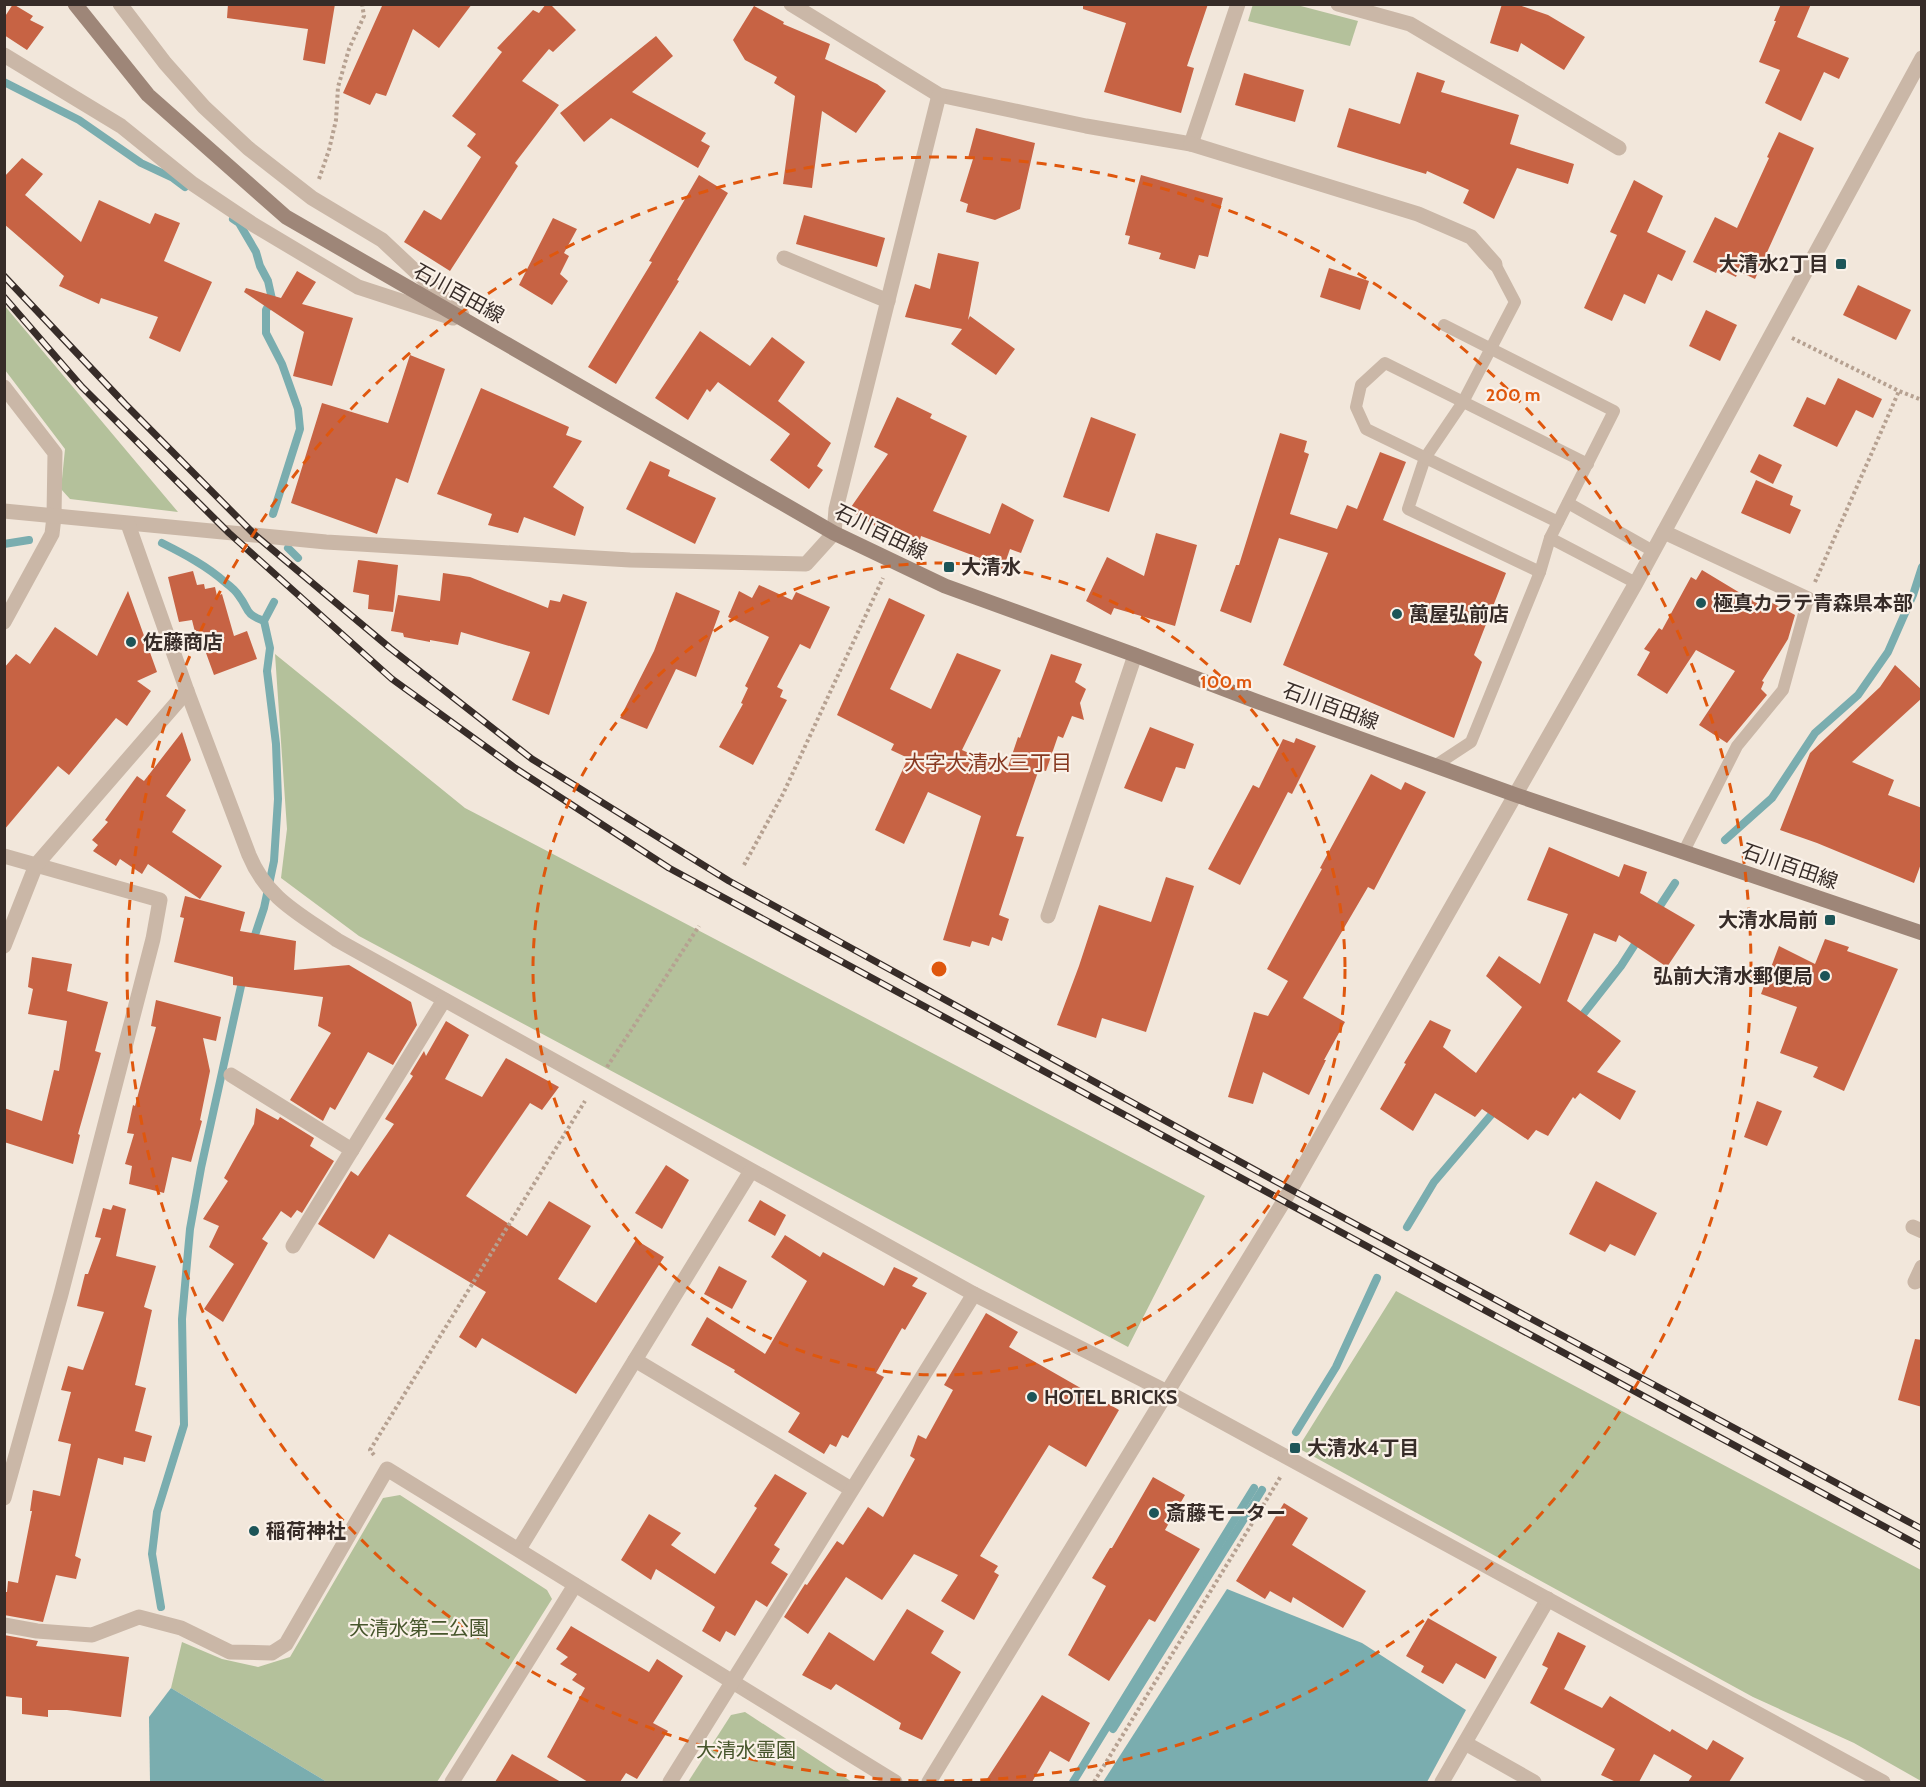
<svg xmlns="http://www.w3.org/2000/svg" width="1926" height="1787" font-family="Cabin,'Noto Sans JP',sans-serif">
<rect width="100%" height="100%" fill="#f2e7db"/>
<g fill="#b4c19b">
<path d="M1253 4 1297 5 1358 21 1350 46 1248 21Z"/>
<path d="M4 305 178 512 70 499 61 489 65 449 5 370Z"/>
<path d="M275 654 465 808 1205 1196 1128 1347 359 936 281 878 287 829Z"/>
<path d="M1396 1291 1921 1570V1781L1854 1743 1753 1697 1298 1448Z"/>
<path d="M400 1495 547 1590 552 1599 437 1782H327L171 1688 182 1642 222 1659 258 1667 290 1657 383 1498Z"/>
<path d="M745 1712 852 1782H688L731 1715Z"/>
</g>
<g fill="#7aadaf">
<path d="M1227 1589 1362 1643 1466 1710 1427 1782H1103Z"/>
<path d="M171 1688 327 1782H150L149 1717Z"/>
</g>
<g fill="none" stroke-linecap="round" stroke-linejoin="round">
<g stroke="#7aadaf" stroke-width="8">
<path d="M4 82 79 120 141 163 173 178 185 187"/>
<path d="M233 219 239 223 256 252 260 266 268 281 272 299 266 310V333L282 364 298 409 300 429 273 514"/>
<path d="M162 543C184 554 207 566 226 583 230 586 236 591 239 596 250 610 243 613 264 621"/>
<path d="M4 544 29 540"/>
<path d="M288 548 298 558"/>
<path d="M1725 840 1772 798 1815 733 1858 695 1888 652 1913 595 1922 567"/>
<path d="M1654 915 1675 883"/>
<path d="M252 944 264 908 274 861 278 799 276 744 267 671 270 648 264 621 274 602"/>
<path d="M1577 1022 1621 966 1639 938"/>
<path d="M1407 1227 1434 1182 1497 1108"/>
<path d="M1296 1432 1336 1367 1377 1278"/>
<path d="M161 1607 152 1554 157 1512 184 1425 182 1319 190 1229 201 1168 243 977"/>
<path d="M1113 1729 1262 1490"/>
<path d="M1073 1782 1254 1488"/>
</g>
</g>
<g fill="#c76344">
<path d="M13 4 33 16 30 20 44 27 27 50 4 35V18Z"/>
<path d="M228 4H335L325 64 303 60 308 29 227 18Z"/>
<path d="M381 4H472L439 48 413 29 386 96 376 93 370 105 343 93 382 6Z"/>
<path d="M546 4H550L576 30 553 52 549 49 522 81 559 105 515 163 518 166 450 271 404 242 424 210 441 220 481 157 467 146 476 134 452 116 502 52 497 48 533 10 539 13Z"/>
<path d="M1083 4H1208L1187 66 1194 68 1181 113 1104 92 1126 23 1083 9Z"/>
<path d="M1502 4H1516L1548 15 1585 37 1564 70 1521 43 1518 52 1490 43Z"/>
<path d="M1781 4H1811L1797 37 1849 58 1839 79 1824 72 1801 121 1765 103 1780 70 1759 62 1776 21H1774Z"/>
<path d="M754 6 784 22 783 24 830 44 825 59 877 84 886 91 856 133 822 111 812 188 783 184 795 96 774 83 777 77 745 60 733 40Z"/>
<path d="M656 36 673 56 632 92 706 133 701 141 710 146 698 168 611 118 584 142 560 113Z"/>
<path d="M1417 72 1445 81 1441 92 1519 115 1510 144 1574 164 1568 184 1517 168 1494 219 1463 203 1469 190 1427 171 1426 174 1337 147 1349 108 1400 124Z"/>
<path d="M1244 73 1304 90 1295 122 1235 105Z"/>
<path d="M976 128 1035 143 1020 209 995 220 966 212 968 204 960 201 973 159 968 158Z"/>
<path d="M1779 132 1814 148 1755 279 1738 271 1736 277 1718 268 1716 273 1693 262 1715 217 1737 228 1769 158 1767 157Z"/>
<path d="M22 158 43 174 25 195 81 242 99 200 150 224 155 213 180 223 164 261 212 282 180 352 149 338 158 317 101 298 99 304 59 286 64 276 4 224V177Z"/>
<path d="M699 175 728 193 677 280 679 281 616 384 588 367 652 262 649 261Z"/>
<path d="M1141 175 1223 198 1208 257 1199 255 1195 269 1159 259 1161 253 1128 244 1130 236 1125 235Z"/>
<path d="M1634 180 1663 196 1647 232 1686 251 1672 281 1658 274 1645 304 1624 294 1612 321 1584 308 1617 235 1610 232Z"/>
<path d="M804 215 885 238 877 267 796 244Z"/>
<path d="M553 218 577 229 564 253 569 256 560 274 568 281 552 305 519 285Z"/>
<path d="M938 253 979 262 968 320 970 316 1015 349 996 375 951 344 962 329 905 317 915 284 930 289Z"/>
<path d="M1329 268 1369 281 1360 310 1320 297Z"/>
<path d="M297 271 316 282 302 304 353 318 332 386 293 376 304 332 244 292 246 288 281 298Z"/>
<path d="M1858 285 1911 310 1896 340 1843 315Z"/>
<path d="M1706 310 1737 325 1720 361 1689 346Z"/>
<path d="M700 331 750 366 772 337 805 362 778 401 831 443 817 466 823 470 809 489 770 460 790 434 718 382 710 392 707 389 688 420 655 398Z"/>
<path d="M410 355 445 369 408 483 396 478 377 534 291 503 322 403 388 423Z"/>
<path d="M1838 378 1882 399 1873 418 1856 410 1837 447 1793 426 1807 397 1825 405Z"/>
<path d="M481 388 569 427 566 435 582 441 553 487 584 507 575 536 524 517 518 533 488 525 492 514 437 494Z"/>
<path d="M897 397 932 414 930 418 967 436 933 511 990 534 1002 503 1034 520 1021 553 1010 549 1003 569 979 561 980 558 921 536 920 540 878 522 875 526 849 510 888 454 874 447Z"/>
<path d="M1091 417 1136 434 1109 512 1063 497Z"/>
<path d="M1280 433 1307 441 1304 452 1309 454 1290 514 1337 529 1347 505 1357 509 1380 452 1406 462 1383 520 1506 573 1474 655 1482 662 1454 738 1283 665 1328 553 1279 538 1251 623 1220 611 1236 565H1239Z"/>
<path d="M1759 454 1782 465 1773 484 1750 472Z"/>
<path d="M650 461 670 470 668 476 716 498 695 544 626 509Z"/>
<path d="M1756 480 1793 496 1790 505 1801 510 1790 534 1741 513Z"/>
<path d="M1156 533 1197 545 1175 626 1114 608 1111 615 1086 601 1107 557 1144 576Z"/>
<path d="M358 560 398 565 393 612 368 609 369 595 353 592Z"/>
<path d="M1702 570 1765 608 1769 601 1795 615 1788 639 1762 681 1764 682 1761 689 1767 695 1727 743 1699 725 1735 671 1696 650 1667 694 1637 675 1650 652 1644 649 1659 628 1662 630 1691 577 1696 580Z"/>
<path d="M193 571 197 585 204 584 205 589 215 587 217 596 222 594 234 636 247 631 257 659 214 675 198 631 195 632 192 620 179 622 168 577Z"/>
<path d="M443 573 470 577 548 608 550 600 560 602 563 594 587 602 549 715 512 700 530 652 461 632 458 645 430 640V642L404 637 403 633 391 631 398 595 440 601Z"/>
<path d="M759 585 792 600 796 592 830 607 810 649 800 644 777 687 783 690 780 697 787 700 753 765 719 747 743 704 741 703 748 688 745 686 769 637 728 617 739 591 752 598Z"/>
<path d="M128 591 157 672 137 681 151 691 127 726 116 718 69 775 58 766 4 830V668L16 654 30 664 55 627 97 656Z"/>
<path d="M676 592 720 611 696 677 676 669 647 729 620 718 654 651Z"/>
<path d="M889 598 925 615 890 689 931 709 957 653 1001 670 962 750 1007 770 1018 737 1020 738 1051 654 1082 664 1075 682 1086 689 1080 703 1084 720 1072 716 1063 738 1058 736 1046 771 1039 769 1016 836 1024 837 999 915 1009 919 1002 941 992 937 989 946 972 941 970 947 943 940 981 816 928 792 904 844 875 830 908 758 891 750 894 744 837 715Z"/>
<path d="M1895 665 1922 690V698L1852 762 1894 780 1888 795 1922 808V861L1914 883 1817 843 1780 830 1810 753 1880 687Z"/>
<path d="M1150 727 1194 744 1185 769 1176 767 1162 802 1124 788Z"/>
<path d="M182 732 191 760 166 796 186 810 172 832 222 866 200 899 148 864 142 874 120 859 116 866 93 851 98 845 92 840 108 822 105 820 137 776 144 781Z"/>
<path d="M1296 738 1316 746 1292 794 1288 792 1240 885 1208 869 1253 785 1259 788 1283 739 1294 743Z"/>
<path d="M1371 774 1401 790 1405 782 1426 792 1374 890 1368 887 1303 998 1345 1022 1324 1060H1326L1309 1095 1263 1072 1253 1104 1228 1097 1254 1012 1268 1016 1288 981 1267 969 1322 869 1320 868Z"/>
<path d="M1549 847 1619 877 1624 864 1647 872 1640 893 1695 925 1667 967 1619 935 1616 942 1594 933 1567 1001 1621 1041 1597 1072 1636 1091 1620 1120 1580 1093 1575 1099 1573 1097 1548 1136 1536 1130 1528 1140 1482 1109 1475 1117 1435 1093 1413 1131 1380 1109 1406 1064 1404 1063 1430 1020 1451 1030 1443 1047 1476 1073 1522 1007 1486 976 1499 956 1540 984 1568 914 1527 900Z"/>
<path d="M1166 877 1194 886 1146 1032 1102 1018 1096 1038 1057 1025 1079 966 1099 905 1151 922Z"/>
<path d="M185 896 245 912 240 931 296 941 294 970 349 965 411 1002 417 1025 393 1065 368 1052 335 1110 330 1107 323 1121 290 1100 331 1033 318 1026 323 997 233 985V977L174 962 184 918 180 917Z"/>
<path d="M1825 939 1849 947 1847 951 1898 969 1844 1091 1813 1077 1818 1067 1780 1053 1797 1007 1761 994 1779 946 1815 964Z"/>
<path d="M32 957 72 964 67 991 108 1002 95 1051 101 1053 78 1134 80 1135 73 1164 4 1142V1108L42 1121 54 1070 59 1071 67 1021 28 1014 33 989 28 987Z"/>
<path d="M156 1000 221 1017 216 1041 203 1038 210 1071 200 1120 202 1121 191 1162 172 1157 164 1193 129 1184 132 1166 125 1164 134 1134 127 1133 133 1105 135 1106 156 1027 151 1026Z"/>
<path d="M446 1021 469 1035 445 1079 482 1097 506 1058 559 1087 542 1110 530 1103 466 1196 527 1236 549 1201 591 1226 558 1279 596 1303 636 1240 664 1257 576 1394 482 1338 476 1348 459 1337 486 1292 389 1234 374 1259 318 1224 351 1171 358 1176 394 1124 385 1119 413 1076 410 1074 424 1051 426 1056Z"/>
<path d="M1757 1101 1782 1111 1767 1146 1744 1137Z"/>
<path d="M256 1108 278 1120 280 1117 314 1138 310 1146 334 1161 302 1213 297 1210 291 1218 281 1211 262 1239 268 1243 223 1322 204 1309 234 1264 209 1247 219 1226 203 1219 228 1181 224 1178 254 1124Z"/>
<path d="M666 1165 689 1180 662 1229 635 1213Z"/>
<path d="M1596 1181 1657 1213 1635 1256 1610 1244 1605 1252 1569 1234Z"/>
<path d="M760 1200 786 1215 775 1236 748 1221Z"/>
<path d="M113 1205 126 1209 116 1256 156 1266 144 1307 152 1310 135 1385 146 1388 135 1431 152 1436 145 1462 124 1457 123 1465 98 1458 75 1556 81 1559 76 1579 56 1575 43 1622 4 1615V1592H7L8 1581 18 1583 32 1511H30L33 1490 60 1496 71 1444 58 1441 71 1392 61 1390 68 1366 83 1370 104 1312 77 1306 85 1274H88L101 1238 95 1237 103 1208 111 1210Z"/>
<path d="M785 1235 820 1257 823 1252 884 1286 894 1267 918 1278 912 1286 927 1293 905 1330 902 1328 876 1373 884 1377 848 1438 842 1435 836 1447 830 1444 824 1454 788 1432 800 1413 734 1372 735 1370 691 1345 707 1317 765 1354 807 1281 771 1257Z"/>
<path d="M719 1266 747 1281 732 1309 704 1294Z"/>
<path d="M986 1313 1018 1332 1009 1347 1119 1410 1086 1467 1049 1445 980 1556 998 1566 994 1572 999 1575 974 1620 941 1601 958 1575 914 1554 882 1600 846 1577 808 1634 784 1617 805 1584 807 1585 837 1541 843 1545 868 1507 883 1517 915 1459 910 1456 918 1435 926 1439 953 1390 944 1385Z"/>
<path d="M1915 1339 1922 1340V1407L1898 1400Z"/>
<path d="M775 1474 807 1493 774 1545 780 1549 771 1563 788 1574 767 1607 756 1600 735 1636 726 1631 720 1642 702 1631 715 1607 656 1569 651 1580 621 1560 649 1514 681 1533 671 1545 715 1574 757 1508 754 1506Z"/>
<path d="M1153 1477 1185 1495 1165 1530 1200 1549 1155 1622 1149 1619 1109 1681 1068 1655 1106 1586 1092 1578 1110 1548H1112Z"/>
<path d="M1284 1503 1308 1518 1292 1545 1366 1591 1343 1628 1293 1597 1291 1603 1270 1591 1265 1599 1236 1581Z"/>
<path d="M907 1609 944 1631 931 1653 961 1672 922 1740 899 1729 901 1723 836 1684 831 1690 802 1675 829 1632 874 1661Z"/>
<path d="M1428 1618 1497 1657 1485 1679 1456 1663 1443 1684 1421 1672 1424 1666 1406 1656Z"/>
<path d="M571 1626 649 1672 657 1659 683 1676 653 1723 668 1731 637 1779 626 1773 620 1782H588L547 1757 585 1688 572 1680 577 1674 560 1664 568 1657 556 1649Z"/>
<path d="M1558 1632 1586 1646 1564 1689 1602 1708 1610 1696 1670 1732 1672 1729 1707 1750 1713 1740 1744 1758 1729 1782H1688L1692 1776 1654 1754 1639 1782H1616L1601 1775 1615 1749 1530 1703 1548 1668 1542 1665Z"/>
<path d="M4 1635 38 1641 36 1646 129 1657 121 1717 67 1710H48V1717L22 1714V1698L4 1696Z"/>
<path d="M1042 1695 1090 1723 1069 1762 1050 1751 1032 1782H985Z"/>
<path d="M512 1754 561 1782H495Z"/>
</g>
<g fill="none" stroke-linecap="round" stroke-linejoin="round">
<g stroke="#b6a191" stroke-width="4" stroke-dasharray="3 3" stroke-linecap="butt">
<path d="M319 179 329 150 336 120 338 87 349 49 364 16 362 4"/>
<path d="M1792 338 1899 391 1922 400"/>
<path d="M1815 582 1899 391"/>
<path d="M744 865 783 794 883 578"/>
<path d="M607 1067 699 926"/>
<path d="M374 1455 370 1450 585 1101"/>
<path d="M1094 1782 1281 1476"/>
</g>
<g stroke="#cab7a7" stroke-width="12">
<path d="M1495 264 1515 302 1463 402 1425 458 1408 509 1540 572"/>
<path d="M1568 503 1653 551"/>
<path d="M1558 522 1366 429 1356 407 1361 385 1385 363 1588 464"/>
<path d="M1550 538 1636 583"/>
<path d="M1436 765 1471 742 1540 572 1550 538 1614 411 1444 325"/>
<path d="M1683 853 1737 746 1783 690 1808 599"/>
</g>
<g stroke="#cab7a7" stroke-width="15">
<path d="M120 4 165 63 204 107 248 148 312 198 382 240 462 315"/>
<path d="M791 4 939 95 1086 126 1191 144 1238 4"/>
<path d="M1338 4 1410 24 1619 148"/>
<path d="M4 55 121 126 193 184 254 225 358 287 453 318"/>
<path d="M1191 144 1418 214 1471 237 1495 264"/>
<path d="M784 258 888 301"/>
<path d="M4 387 55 453 54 517 52 534 4 622"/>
<path d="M4 511 326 542 630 560 806 564 834 533 836 509 939 95"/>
<path d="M128 524 187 691 249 855C267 899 300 914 337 940L974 1294 1169 1393"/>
<path d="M1664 532 1808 599"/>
<path d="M4 856 160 900 153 939 61 1294 4 1498"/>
<path d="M1048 916 1135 655"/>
<path d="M4 946 36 865 187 691"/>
<path d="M231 1075 352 1150"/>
<path d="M1913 1227 1922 1231"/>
<path d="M293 1246 444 1000"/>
<path d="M1915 1282 1922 1267"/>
<path d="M635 1360 851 1489"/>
<path d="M519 1549 751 1171"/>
<path d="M4 1625 37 1631 92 1635 139 1617 181 1628 230 1652 272 1653 286 1644 387 1469 895 1782"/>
<path d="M1465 1743 1534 1782"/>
<path d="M452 1782 575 1585"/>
<path d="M670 1782 974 1294"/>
<path d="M1442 1782 1548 1599"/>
</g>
<g stroke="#cab7a7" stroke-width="15">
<path d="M1169 1393C1406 1524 1645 1652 1883 1782"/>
<path d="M929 1782 1284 1201 1636 583 1922 58"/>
</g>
<path stroke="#9e8678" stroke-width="15" d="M75 4 148 95 286 217 834 533 945 586 1135 655 1253 700 1516 795 1922 933"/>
<defs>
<g id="rail">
<path d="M4 276 125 404 255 535 390 648 532 759 729 881 1277 1182 1922 1529"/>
<path d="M4 297 82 387 229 533 392 679 515 768 669 868 1922 1547"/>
</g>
</defs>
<use href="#rail" stroke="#372c28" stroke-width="7"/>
<use href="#rail" stroke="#faf1e8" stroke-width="4.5" stroke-dasharray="14" stroke-linecap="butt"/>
</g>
<g fill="none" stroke="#df570d" stroke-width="3" stroke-dasharray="10 8">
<circle cx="939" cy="969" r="406"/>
<circle cx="939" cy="969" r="812"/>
</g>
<g fill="#1d5558" stroke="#faf1e8" stroke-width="2">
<rect x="1835" y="258" width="12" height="12" rx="3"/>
<rect x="943" y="561" width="12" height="12" rx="3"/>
<circle cx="1701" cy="603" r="6"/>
<circle cx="1397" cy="614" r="6"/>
<circle cx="131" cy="642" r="6"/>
<rect x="1824" y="914" width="12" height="12" rx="3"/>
<circle cx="1825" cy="976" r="6"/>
<circle cx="1032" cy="1397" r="6"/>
<rect x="1289" y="1442" width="12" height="12" rx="3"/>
<circle cx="1154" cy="1513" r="6"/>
<circle cx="254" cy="1531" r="6"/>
</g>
<g text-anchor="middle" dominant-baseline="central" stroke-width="4.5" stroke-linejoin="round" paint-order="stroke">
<g font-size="20" font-weight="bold" fill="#372c28" stroke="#faf1e8" text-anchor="start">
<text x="1829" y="264" text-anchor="end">大清水2丁目</text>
<text x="961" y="567">大清水</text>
<text x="1713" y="603">極真カラテ青森県本部</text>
<text x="1409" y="614">萬屋弘前店</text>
<text x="143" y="642">佐藤商店</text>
<text x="1818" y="920" text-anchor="end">大清水局前</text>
<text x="1813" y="976" text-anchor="end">弘前大清水郵便局</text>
<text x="1044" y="1397">HOTEL BRICKS</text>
<text x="1307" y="1448">大清水4丁目</text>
<text x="1166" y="1513">斎藤モーター</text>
<text x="266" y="1531">稲荷神社</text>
</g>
<g font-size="20" fill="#372c28" stroke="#faf1e8">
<text transform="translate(459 293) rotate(29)">石川百田線</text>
<text transform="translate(881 532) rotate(26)">石川百田線</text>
<text transform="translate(1331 706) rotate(20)">石川百田線</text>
<text transform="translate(1790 866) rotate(19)">石川百田線</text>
</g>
<g font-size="20" fill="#46552b" stroke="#faf1e8">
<text x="419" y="1628">大清水第二公園</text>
<text x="746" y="1750">大清水霊園</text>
</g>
<g font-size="21" fill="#863820" stroke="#faf1e8">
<text x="988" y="762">大字大清水三丁目</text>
</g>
</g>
<circle cx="939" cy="969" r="9" fill="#df570d" stroke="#faf1e8" stroke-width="3"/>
<g font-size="18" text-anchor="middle" font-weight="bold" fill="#df570d" stroke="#faf1e8" stroke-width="4.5" stroke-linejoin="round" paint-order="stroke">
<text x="1513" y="401">200 m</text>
<text x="1226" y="688">100 m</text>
</g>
<rect width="1926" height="1787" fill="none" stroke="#372c28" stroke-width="12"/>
</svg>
